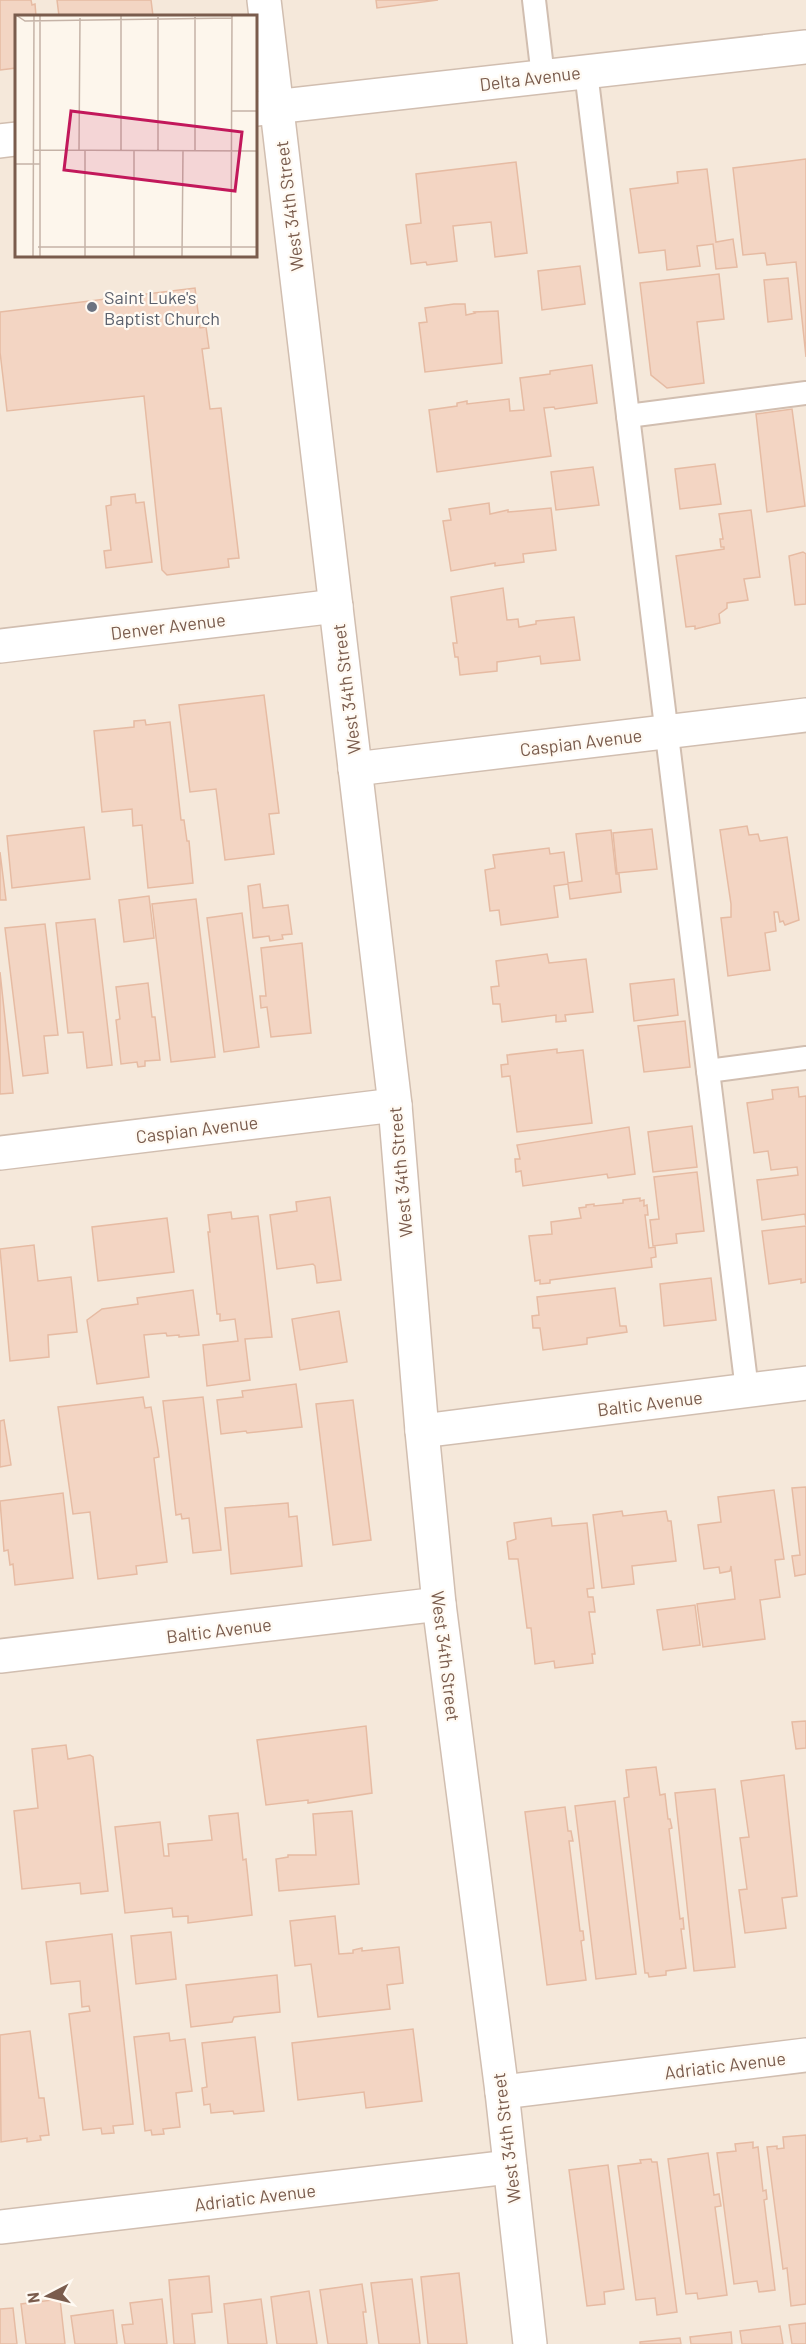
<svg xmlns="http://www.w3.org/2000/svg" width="806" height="2344" font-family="Barlow,sans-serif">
<rect width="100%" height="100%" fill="#fdf6ec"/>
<path fill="#f5e8da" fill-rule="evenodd" d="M0 0H806V2344H0ZM16 16H255V255H16Z"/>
<g fill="#f3d5c3" stroke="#e6bba3" stroke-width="1.5">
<path d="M0 0H31L32 5 35 4 36 16H16V68L0 70Z"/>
<path d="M57 0H151L153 16H59Z"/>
<path d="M376 0H438L377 8Z"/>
<path d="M806 159V357L796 262 767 265 765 253 743 255 733 168Z"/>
<path d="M516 162 527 253 495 257 491 222 453 226 457 261 427 265 426 262 411 264 406 225 421 223 416 174Z"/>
<path d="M707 169 716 242 733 239 737 267 716 269 713 244 697 246 700 266 667 270 665 250 639 253 630 189 678 183 677 172Z"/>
<path d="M580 266 585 304 542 310 538 271Z"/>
<path d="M719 274 724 319 697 322 704 383 667 388 651 375 640 283Z"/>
<path d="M788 278 792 319 768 322 764 280Z"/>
<path d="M195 288 200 328 206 327 209 348 202 349 210 409 221 408 239 558 228 559 229 567 167 575 162 570 144 396 7 411 0 352V312Z"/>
<path d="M454 304H465L466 315 475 313 474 312 498 311 502 363 425 372 419 323 427 322 425 308Z"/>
<path d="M592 365 597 403 555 409 554 407 544 408 551 456 437 472 429 410 457 406V403L467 401V404L509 399 510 411 524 410 520 378 550 374V371Z"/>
<path d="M792 409 805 506 767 512 756 414Z"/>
<path d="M715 464 721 504 680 509 675 469Z"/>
<path d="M593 467 599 505 556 510 551 472Z"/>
<path d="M135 494 136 503 144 502 152 562 106 568 104 551 111 550 106 506 111 505V497Z"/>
<path d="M489 503 490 514 508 510V512L520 511 551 508 556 550 523 554 524 562 495 566V563L451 571 443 521 451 520 449 509Z"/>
<path d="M751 510 760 577 744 579 748 600 727 603V608L719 614 720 623 695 629V626L686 627 676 556 724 549V547H721L720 539H723L719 514Z"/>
<path d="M803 552 806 554V604L795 605 789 556Z"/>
<path d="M503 588 507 620 518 619 519 627 536 624V621L574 617 580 660 541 664 540 656 497 662V671L460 675 458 657H455L453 643H457L451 597Z"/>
<path d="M264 695 279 813 269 814 274 854 225 860 216 789 190 792 179 705Z"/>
<path d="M145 720 146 725 170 722 181 820H184L187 841H189L193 883 148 888 142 825 133 826 132 809 102 812 94 731 134 727V721Z"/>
<path d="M747 826 749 835 758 834 760 841 787 837 799 920 785 925 783 921 780 922 778 912H774L776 931 765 933 770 970 728 976 721 918 731 917V904L720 830Z"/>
<path d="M84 827 90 879 12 888 7 836Z"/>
<path d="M652 829 657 869 617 873 613 833Z"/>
<path d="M611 830 616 874H619L621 892 570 899 568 884 554 886 558 917 501 925 499 910 490 911 485 870 495 868 493 855 549 848 550 854 564 852 568 883 582 881 576 834Z"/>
<path d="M0 852 6 900H0Z"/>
<path d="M260 884 263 908 288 905 292 934 282 935 283 939 270 941 269 936 253 938 248 886Z"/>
<path d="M149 896 154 938 124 942 119 900Z"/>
<path d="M196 899 215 1057 171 1062 152 904Z"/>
<path d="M242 913 259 1047 224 1052 207 918Z"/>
<path d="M95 919 112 1065 87 1068 83 1032 68 1033 56 923Z"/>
<path d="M45 924 58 1035 44 1036 48 1073 23 1076 5 928Z"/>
<path d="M302 943 311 1033 271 1037 267 1007 261 1008 260 996H266L261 948Z"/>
<path d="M547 954 549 963 586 959 593 1012 565 1015 566 1021 556 1022V1015L502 1022 500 1004H493L491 987 499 986 496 961Z"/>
<path d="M0 972 13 1093 0 1094Z"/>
<path d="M674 979 678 1015 634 1021 630 984Z"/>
<path d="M148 983 152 1017H155L160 1060 145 1061V1066L138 1067 137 1062 121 1064 116 1020 120 1019 116 987Z"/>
<path d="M685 1021 690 1067 644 1072 638 1026Z"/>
<path d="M557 1049V1053L583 1050 592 1123 517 1132 510 1076 502 1077 501 1065 508 1064 507 1055Z"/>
<path d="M798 1087 799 1097 806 1096V1225L805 1214 762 1220 757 1180 798 1175 797 1167 771 1170 768 1151 754 1153 747 1103 773 1099 772 1090Z"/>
<path d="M692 1126 697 1167 653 1172 648 1132Z"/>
<path d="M629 1127 635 1174 608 1178 607 1174 523 1186 521 1171 516 1172 515 1159H520L517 1145Z"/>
<path d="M697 1172 704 1231 676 1234 677 1243 653 1246 650 1220 659 1219 654 1177Z"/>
<path d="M330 1197 341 1280 317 1283 315 1266 313 1264 277 1269 270 1215 297 1211 296 1202Z"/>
<path d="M640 1198V1201L644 1200V1206L647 1205 648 1215H645L649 1248 655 1247 656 1257 651 1258 652 1267 550 1280V1283L540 1284V1280L535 1281 529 1236 552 1234 551 1222 581 1218 579 1208 586 1207V1205L594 1204V1206L623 1203V1200Z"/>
<path d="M231 1212 232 1219 258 1216 272 1337 245 1339 250 1380 207 1386 203 1345 238 1341 235 1319 220 1321V1314H217L208 1232H210L208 1215Z"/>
<path d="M167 1218 174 1272 98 1281 92 1227Z"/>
<path d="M806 1226V1282L801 1283V1279L769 1284 762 1231Z"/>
<path d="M34 1245 38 1281 71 1277 77 1332 48 1335 49 1357 10 1361 0 1249Z"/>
<path d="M711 1278 716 1320 664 1326 660 1284Z"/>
<path d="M615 1288 620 1326H626L627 1332 587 1338V1344L543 1350 540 1328H533L532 1316 539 1315 537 1297Z"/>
<path d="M193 1290 199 1335 179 1337V1335L167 1336 166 1333 144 1335 149 1377 97 1384 87 1320 102 1309 138 1304 137 1298Z"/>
<path d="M339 1311 347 1362 300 1370 292 1319Z"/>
<path d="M296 1384 302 1427 247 1433 246 1431 221 1434 217 1400 243 1397 242 1391Z"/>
<path d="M143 1397 145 1408 151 1407 158 1449 159 1457 154 1458 167 1562 136 1566 137 1574 98 1579 90 1512 73 1514 58 1407Z"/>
<path d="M203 1397 221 1550 193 1553 189 1518 182 1519 181 1514 176 1515 163 1401Z"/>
<path d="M353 1400 371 1540 333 1545 316 1404Z"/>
<path d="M4 1420 11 1465 0 1467V1421Z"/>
<path d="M806 1487V1574L795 1576 792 1556 800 1555 792 1488Z"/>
<path d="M774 1490 784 1559 775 1560 780 1597 760 1600 765 1639 703 1647 697 1604 735 1599 731 1566 730 1571 720 1573 719 1567 704 1569 698 1525 721 1522 718 1497Z"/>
<path d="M63 1493 73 1578 15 1585 13 1564 10 1565 8 1550 4 1551 0 1501Z"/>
<path d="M288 1503 289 1517 297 1516 302 1566 231 1574 225 1508Z"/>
<path d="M622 1511 623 1516 666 1511 668 1521H671L676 1561 632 1566 634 1584 602 1588 593 1515Z"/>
<path d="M551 1518 552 1526 587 1523 594 1588 587 1589 588 1597H593L595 1612H589L595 1654H592L593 1663 555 1668 554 1661 535 1664 531 1628H527L518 1559H509L507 1542 516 1539 514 1523Z"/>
<path d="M695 1605 700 1645 663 1650 657 1610Z"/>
<path d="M806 1721V1748L796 1749 792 1722Z"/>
<path d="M366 1726 372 1793 308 1803V1800L266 1805 257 1740Z"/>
<path d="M66 1745 68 1759 90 1755 93 1757 108 1891 81 1894 80 1883 22 1889 14 1811 38 1808 32 1749Z"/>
<path d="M656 1767 660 1795 665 1794 668 1819H670L672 1828 669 1829 680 1919 683 1918 684 1929H681L686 1968 666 1971V1975L649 1977 648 1973H645L624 1798 629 1797 626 1770Z"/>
<path d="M784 1775 797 1896 782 1898 786 1928 745 1933 739 1890 747 1889 740 1838 749 1837 741 1781Z"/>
<path d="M715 1789 735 1967 694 1971 675 1793Z"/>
<path d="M615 1801 636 1974 596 1979 575 1806Z"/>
<path d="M565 1807 568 1831H571L573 1841H569L580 1931H583L584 1940 581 1941 586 1980 547 1985 525 1812Z"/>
<path d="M352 1811 359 1884 279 1891 276 1859 288 1857V1855H316L313 1814Z"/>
<path d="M238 1813 243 1860 246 1859 252 1915 188 1923V1916L173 1917 172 1908 125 1913 115 1827 160 1822 164 1856H169L168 1844 212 1840 209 1816Z"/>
<path d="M335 1916 339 1954 353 1953V1950L362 1948V1951L399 1947 403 1983 387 1985 390 2009 318 2017 311 1964 295 1966 290 1921Z"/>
<path d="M171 1932 176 1979 136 1984 131 1936Z"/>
<path d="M112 1934 133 2124 113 2126 114 2133 102 2134 101 2128 83 2130 69 2014 90 2011 89 2006 82 2007 80 1981 51 1984 46 1942Z"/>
<path d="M277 1975 280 2012 234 2017 232 2022 191 2027 186 1985Z"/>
<path d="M413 2029 422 2101 366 2108 364 2092 298 2100 292 2043Z"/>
<path d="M30 2031 39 2098H44L49 2135 40 2136 41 2140 27 2142V2138L1 2142 0 2035Z"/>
<path d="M169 2033 170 2041 185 2039 192 2091 176 2093 180 2127 163 2129 164 2134 152 2135 151 2130 145 2131 134 2037Z"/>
<path d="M255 2037 264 2111 234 2114 233 2111 211 2113 210 2104 204 2105 202 2088 207 2087 202 2043Z"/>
<path d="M806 2135V2304L791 2306 787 2268 783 2269 767 2147 777 2146V2149L784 2148 783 2137Z"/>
<path d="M753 2142V2148L758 2147 763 2191 766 2190 767 2199 764 2200 775 2290 759 2292 757 2281 734 2284 717 2153 736 2151 735 2144Z"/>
<path d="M708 2153 714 2195 719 2194 721 2206 715 2207 727 2295 698 2299 697 2293 686 2294 668 2159Z"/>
<path d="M651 2159 652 2162H657L677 2312 657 2315 655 2298 636 2300 618 2166 641 2163 640 2160Z"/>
<path d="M608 2165 624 2289 604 2292 605 2304 587 2306 569 2170Z"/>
<path d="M459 2273 467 2344H428L421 2277Z"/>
<path d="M209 2276 212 2312 192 2314 195 2344H174L169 2280Z"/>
<path d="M412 2279 420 2344H379L371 2283Z"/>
<path d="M362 2284 366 2312H363L367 2344H328L320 2290Z"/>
<path d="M309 2291 317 2344H277L271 2297Z"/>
<path d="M60 2299 65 2344H26L21 2304Z"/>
<path d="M162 2299 167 2344H125L122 2325 133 2324 130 2303Z"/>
<path d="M261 2299 267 2344H228L224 2304Z"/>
<path d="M13 2308 17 2344H0V2309Z"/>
<path d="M113 2310 117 2344H75L71 2316Z"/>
<path d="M806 2323V2344H792L789 2325Z"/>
<path d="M780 2326 783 2344H742L740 2331Z"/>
<path d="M731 2332 732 2344H691L690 2337Z"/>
<path d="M680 2338 681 2344H640V2342Z"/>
</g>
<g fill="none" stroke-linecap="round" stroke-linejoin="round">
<defs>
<g id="lane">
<path d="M534 0 543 77"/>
<path d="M586 72 747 1390"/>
<path d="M628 416 806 393"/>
<path d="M708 1071 806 1058"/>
</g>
<g id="street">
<path d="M264 0 395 1105 422 1431 439 1604 502 2092 530 2344"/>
<path d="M256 109 806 47"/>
<path d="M0 141 16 139"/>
<path d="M0 646 336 606"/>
<path d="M355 769 806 715"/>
<path d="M0 1153 395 1105"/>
<path d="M422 1431 806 1383"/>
<path d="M0 1656 439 1604"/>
<path d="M502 2092 806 2055"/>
<path d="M0 2227 510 2167"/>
</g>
</defs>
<use href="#lane" stroke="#d1beb0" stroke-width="26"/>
<use href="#street" stroke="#d1beb0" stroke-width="36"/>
<use href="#lane" stroke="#fff" stroke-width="22"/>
<use href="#street" stroke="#fff" stroke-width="33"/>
</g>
<circle fill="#6b7280" stroke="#fffaf3" stroke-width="2" cx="92" cy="307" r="6"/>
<g text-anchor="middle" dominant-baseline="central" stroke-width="4.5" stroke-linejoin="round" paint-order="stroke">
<g font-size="18" fill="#7a5c4d" stroke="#fffaf3">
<text transform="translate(530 78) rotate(-7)">Delta Avenue</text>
<text transform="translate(289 206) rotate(-97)">West 34th Street</text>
<text transform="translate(168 626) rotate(-7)">Denver Avenue</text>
<text transform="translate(346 689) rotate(-97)">West 34th Street</text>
<text transform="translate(581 742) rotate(-7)">Caspian Avenue</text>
<text transform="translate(197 1129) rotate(-7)">Caspian Avenue</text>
<text transform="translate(400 1172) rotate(-95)">West 34th Street</text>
<text transform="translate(650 1403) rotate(-7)">Baltic Avenue</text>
<text transform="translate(219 1630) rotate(-7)">Baltic Avenue</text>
<text transform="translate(446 1656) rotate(83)">West 34th Street</text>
<text transform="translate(725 2065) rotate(-7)">Adriatic Avenue</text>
<text transform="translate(506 2138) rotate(-97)">West 34th Street</text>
<text transform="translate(255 2197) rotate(-7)">Adriatic Avenue</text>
</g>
<g font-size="18" fill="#5b616d" stroke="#fffaf3" text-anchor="start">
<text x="104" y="297">Saint Luke's<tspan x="104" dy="21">Baptist Church</tspan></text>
</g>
</g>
<g transform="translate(15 15)">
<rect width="242" height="242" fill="#fdf6ec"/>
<path fill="none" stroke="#c5b3a7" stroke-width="1.5" d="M1 0 10 6 217 3M217 96H242M19 135 242 136M64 135 65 3M70 135V241M106 135V0M119 135V241M143 136V2M180 136V2M0 149H25M23 232H242M18 241 19 0M25 241V0M167 241 168 136M216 241 217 0"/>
<path fill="#c2185b" fill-opacity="0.15" stroke="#c2185b" stroke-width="3" d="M56 96 227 117 220 176 49 155Z"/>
<rect width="242" height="242" fill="none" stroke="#7a5c4d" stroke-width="3"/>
</g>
<g transform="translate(48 2296) rotate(263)" stroke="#fffaf3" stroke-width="4.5" paint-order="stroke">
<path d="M0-4.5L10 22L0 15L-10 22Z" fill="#7a5c4d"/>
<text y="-9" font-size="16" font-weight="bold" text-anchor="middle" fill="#7a5c4d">N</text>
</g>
</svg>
